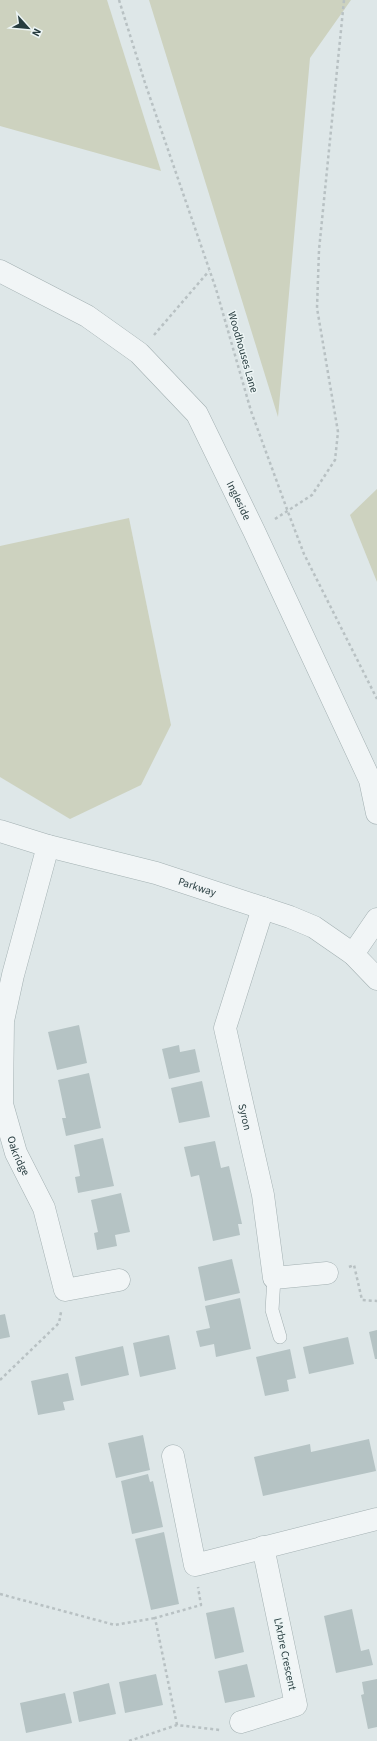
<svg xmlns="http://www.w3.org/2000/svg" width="377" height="1741" font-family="'Source Sans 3',sans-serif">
<rect width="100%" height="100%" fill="#dee7e8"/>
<g fill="#cdd2bf">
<path d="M0 0H107L161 171 0 126Z"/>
<path d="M149 0H351L310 58 278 417Z"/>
<path d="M377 489V582L350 515Z"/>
<path d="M129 518 171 725 141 785 70 819 0 777V546Z"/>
</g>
<g fill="#b5c3c4">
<path d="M79 1025 87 1063 57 1070 48 1032Z"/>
<path d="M179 1045 180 1052 195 1049 200 1072 169 1079 162 1049Z"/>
<path d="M89 1073 101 1128 66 1136 62 1118H66L58 1080Z"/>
<path d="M202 1081 210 1117 179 1123 171 1088Z"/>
<path d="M103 1138 114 1186 78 1193 75 1177 80 1176 74 1145Z"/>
<path d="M215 1141 221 1168 229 1166 242 1224H238L240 1235 213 1241 199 1175 191 1177 184 1147Z"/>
<path d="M121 1193 130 1232 115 1235 117 1246 97 1250 94 1233 98 1232 91 1200Z"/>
<path d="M232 1259 240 1293 205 1301 198 1267Z"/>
<path d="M240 1298 251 1349 216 1357 214 1344 200 1347 196 1331 210 1328 205 1306Z"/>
<path d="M5 1314 10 1337 0 1339V1315Z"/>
<path d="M377 1330V1359H375L369 1332Z"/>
<path d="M169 1335 176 1369 140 1377 133 1343Z"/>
<path d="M348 1337 354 1364 309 1374 303 1347Z"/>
<path d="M123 1346 129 1375 81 1386 75 1357Z"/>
<path d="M290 1349 296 1378 287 1380 289 1391 265 1396 256 1357Z"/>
<path d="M68 1373 74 1400 63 1402 65 1410 38 1415 31 1381Z"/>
<path d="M143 1435 150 1470 116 1478 108 1443Z"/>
<path d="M369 1439 376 1471 263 1496 254 1457 310 1444 311 1452Z"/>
<path d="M148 1474 150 1482 153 1481 163 1527 132 1534 121 1481Z"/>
<path d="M164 1532 179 1604 151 1610 135 1539Z"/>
<path d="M234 1607 244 1652 215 1659 206 1613Z"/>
<path d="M352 1609 361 1651 369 1649 373 1665 336 1673 324 1616Z"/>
<path d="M247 1664 255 1697 225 1703 218 1671Z"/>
<path d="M156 1674 163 1705 125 1713 119 1682Z"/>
<path d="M377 1679V1727L368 1729 361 1695 364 1694 362 1682Z"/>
<path d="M109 1683 116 1714 79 1722 73 1692Z"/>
<path d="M65 1693 72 1723 26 1733 20 1703Z"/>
</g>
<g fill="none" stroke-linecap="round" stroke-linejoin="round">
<defs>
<path id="lane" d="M274 1278 272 1310 280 1337"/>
<g id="street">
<path id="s1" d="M0 271 87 316 139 353 197 414 254 531 370 780 377 813"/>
<path id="s2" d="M0 831 48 846 156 873 290 917 314 927 353 954 377 979"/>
<path id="s3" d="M48 846 13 975 3 1021 2 1104 16 1153 44 1208 65 1290 119 1280"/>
<path id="s4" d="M263 908 225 1028 263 1195 274 1278 327 1273"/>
<path d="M353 954 377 919"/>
<path d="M173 1456 195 1565 377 1519"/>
<path d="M241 1722 296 1705 263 1547"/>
</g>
</defs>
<use href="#lane" stroke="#a3b0b2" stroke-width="14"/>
<use href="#street" stroke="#a3b0b2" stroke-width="23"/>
<g stroke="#b8c1c3" stroke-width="2.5" stroke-dasharray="3 3" stroke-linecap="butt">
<path d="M119 0 145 83 216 289 251 411 288 512 304 554 377 699"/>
<path d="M154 335 209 271"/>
<path d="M275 519 312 495 335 460 338 432 317 308 319 250 344 0"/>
<path d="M349 1267 354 1265 362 1300 377 1301"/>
<path d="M0 1380 59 1323 61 1312"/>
<path d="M0 1594 115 1625 155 1618"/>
<path d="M177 1725 155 1618 201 1605 198 1587"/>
<path d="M129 1741 177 1725 220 1730"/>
</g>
<use href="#lane" stroke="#f1f5f6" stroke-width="13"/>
<use href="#street" stroke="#f1f5f6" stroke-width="22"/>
</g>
<g text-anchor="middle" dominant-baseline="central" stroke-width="3" stroke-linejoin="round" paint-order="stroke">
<g font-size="11" fill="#273c3f" stroke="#edf5f5">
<text transform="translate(243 352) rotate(74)">Woodhouses Lane</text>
<text stroke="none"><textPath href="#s1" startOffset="342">Ingleside</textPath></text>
<text stroke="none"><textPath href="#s2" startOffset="205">Parkway</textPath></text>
<text stroke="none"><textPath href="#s4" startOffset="217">Syron</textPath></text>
<text stroke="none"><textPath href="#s3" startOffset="318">Oakridge</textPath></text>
<text transform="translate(285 1654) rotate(78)">L'Arbre Crescent</text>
</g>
</g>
<g transform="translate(28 28) rotate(117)" stroke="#edf5f5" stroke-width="3" paint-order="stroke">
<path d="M0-3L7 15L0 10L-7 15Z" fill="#273c3f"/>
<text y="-6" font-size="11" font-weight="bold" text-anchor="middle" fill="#273c3f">N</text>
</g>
</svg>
